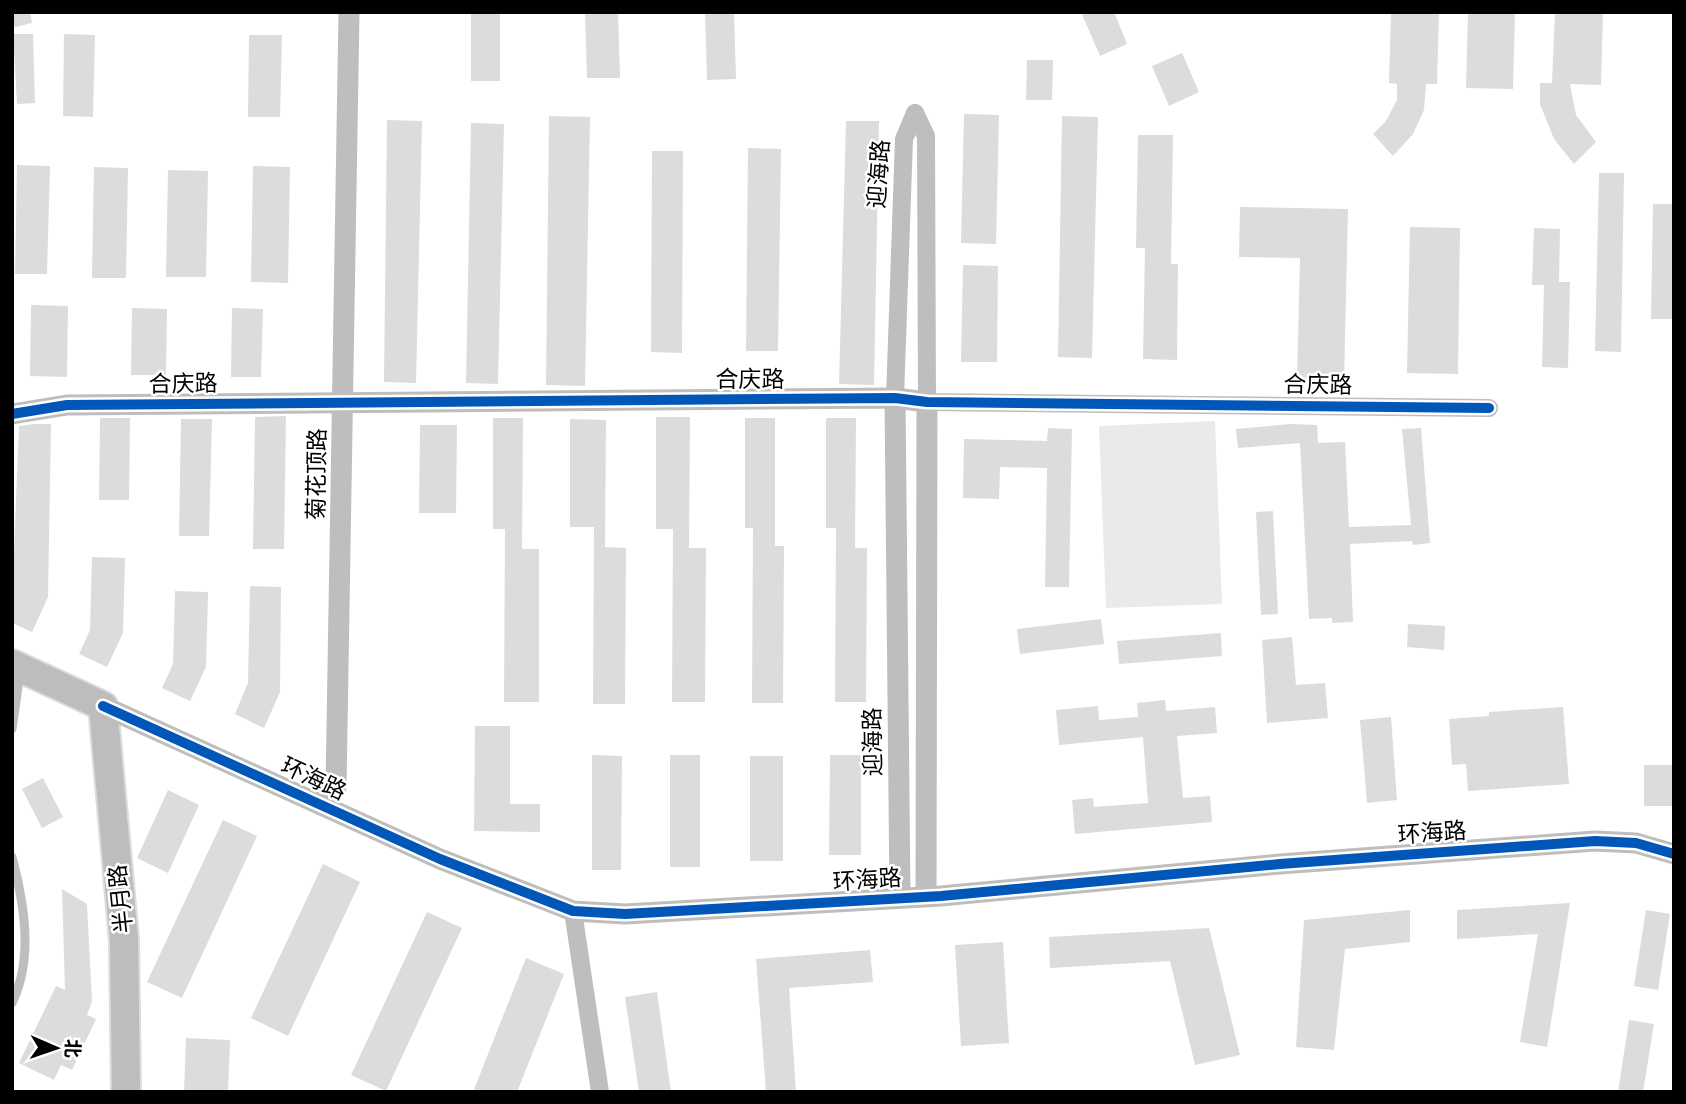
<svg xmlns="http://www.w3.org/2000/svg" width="1686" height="1104" font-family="Quicksand,'Noto Sans SC',sans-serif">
<rect width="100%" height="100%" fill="#fff"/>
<path fill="#eaeaea" d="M1215 421 1222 604 1106 608 1099 426Z"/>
<g fill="#dcdcdc">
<path d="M12 12H30L32 23 12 28Z"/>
<rect x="471" y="12" width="29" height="69"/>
<path d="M585 12H618L620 78H587Z"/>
<path d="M705 12H734L736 79 707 80Z"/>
<path d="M1081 12H1114L1127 44 1100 56Z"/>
<path d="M1391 12H1439L1437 84H1426L1424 110 1413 134 1393 156 1373 134 1386 121 1397 100V84L1389 83Z"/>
<path d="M1468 12H1515L1513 89 1466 88Z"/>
<path d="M1555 12H1603L1601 85 1570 84 1576 115 1596 142 1574 164 1554 139 1540 104V83H1552Z"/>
<path d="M13 34H33L35 103 17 104Z"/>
<path d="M64 34 95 35 93 117 63 116Z"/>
<path d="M249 35H282L280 117H248Z"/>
<path d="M1182 53 1199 92 1169 106 1152 66Z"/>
<path d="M1027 60H1053L1052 100H1026Z"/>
<path d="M964 114 999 115 996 244 961 243Z"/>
<path d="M549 116 590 117 585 386 546 385Z"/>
<path d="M1062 116 1098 117 1092 358 1058 357Z"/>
<path d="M387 120 422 121 416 383 384 382Z"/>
<path d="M846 121H879L874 385 839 384Z"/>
<path d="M471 123 504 124 498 384 466 383Z"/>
<path d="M1138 135H1173L1171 264H1178L1177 360 1143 359 1145 248H1136Z"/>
<path d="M748 148 781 149 778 351H746Z"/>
<path d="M652 151H683L682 353 651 352Z"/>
<path d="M17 165 50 166 47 274H15Z"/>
<path d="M253 166 290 167 288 283 251 282Z"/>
<path d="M94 167 128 168 126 278H92Z"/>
<path d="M168 170 208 171 206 277H166Z"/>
<path d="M1599 173H1624L1621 352 1595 351Z"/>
<path d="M1653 204H1674V319H1651Z"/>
<path d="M1240 207 1348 209 1344 381 1297 380 1300 258 1239 257Z"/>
<path d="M1410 227 1460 228 1458 374 1407 373Z"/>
<path d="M1534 228 1560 229 1559 282H1570L1568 368 1542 367 1544 285H1532Z"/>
<path d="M963 265 998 266 997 362H961Z"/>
<path d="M31 305 68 306 67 377 30 376Z"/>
<path d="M132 308 167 309 166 375H131Z"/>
<path d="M232 308 263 309 261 377H231Z"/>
<path d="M286 416 284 549H253L255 417Z"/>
<path d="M656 417H690L689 548H706L705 702H672L673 529H656Z"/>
<path d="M100 418H130L129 500H99Z"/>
<path d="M493 418H523L522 549H539V702H504L505 529H493Z"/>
<path d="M745 418H775V546H784L783 703H752L753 528H745Z"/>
<path d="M826 418H856L855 548H867L866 702H835L836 528H826Z"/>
<path d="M181 419H212L209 536H179Z"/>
<path d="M570 419 606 420 605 547 626 548 625 704H593L594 527H570Z"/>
<path d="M34 424H51L48 597 32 632 12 623V600L19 426Z"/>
<path d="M1290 424 1317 425 1318 443 1345 442 1349 527 1411 525 1402 429 1421 428 1430 543 1413 545 1412 541 1350 544 1353 622 1332 623V618L1309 619 1300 443 1238 448 1236 429Z"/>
<path d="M420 425H457L456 513H419Z"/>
<path d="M1048 428 1072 429 1069 587H1045L1047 468 1000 467 999 499 963 498 964 439 1047 441Z"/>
<path d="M1273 511 1278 614 1261 615 1256 512Z"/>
<path d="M92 557 125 558 123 633 107 667 79 654 90 630Z"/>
<path d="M250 586 281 587 280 692 264 728 235 714 248 683Z"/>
<path d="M175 591 208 592 206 667 190 701 162 688 173 664Z"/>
<path d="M1101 619 1104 644 1020 654 1017 629Z"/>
<path d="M1408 624 1445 626 1444 650 1407 647Z"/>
<path d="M1221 633 1222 656 1119 664 1117 641Z"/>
<path d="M1292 637 1296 685 1325 683 1328 718 1267 723 1262 640Z"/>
<path d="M1165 700 1166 711 1215 707 1217 733 1177 736 1183 798 1210 796 1212 822 1075 834 1072 800 1093 798 1094 807 1148 803 1143 737 1059 745 1056 710 1098 706 1099 720 1138 717 1137 703Z"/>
<path d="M1563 707 1569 784 1468 791 1466 764 1452 765 1449 719 1489 716V712Z"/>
<path d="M1391 717 1397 800 1367 803 1360 720Z"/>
<path d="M475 726H510V804H540V832L474 831Z"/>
<path d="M592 755 622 756 621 870H592Z"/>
<rect x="670" y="755" width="30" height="112"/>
<path d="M830 755H861V855H829Z"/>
<rect x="750" y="756" width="33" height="105"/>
<rect x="1644" y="765" width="28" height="41"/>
<path d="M43 778 63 817 42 828 22 789Z"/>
<path d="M168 790 199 805 168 873 137 858Z"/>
<path d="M223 820 257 836 182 998 147 982Z"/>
<path d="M323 864 360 882 288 1036 251 1018Z"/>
<path d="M62 889 87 904 92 1001 87 1015 96 1019 72 1070 61 1065 54 1080 19 1063 56 986 65 990Z"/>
<path d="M1570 903 1547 1047 1520 1042 1538 934 1457 939V910Z"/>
<path d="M1410 910V942L1345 949 1334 1050 1296 1047 1304 920Z"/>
<path d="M1646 910 1670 914 1658 990 1634 986Z"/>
<path d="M427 912 462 928 386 1091 351 1075Z"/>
<path d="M1209 928 1240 1055 1195 1065 1170 961 1050 968 1049 937Z"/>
<path d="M1003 942 1009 1043 961 1046 955 945Z"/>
<path d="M870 950 873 982 789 988 796 1092H766L756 959Z"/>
<path d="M526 958 564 974 517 1092H473Z"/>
<path d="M657 992 671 1092H639L625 997Z"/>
<path d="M1629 1020 1654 1024 1643 1092H1618Z"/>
<path d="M186 1038 230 1040 228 1092H184Z"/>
</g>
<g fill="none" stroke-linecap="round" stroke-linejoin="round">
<defs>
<path id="primary" d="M12 664 103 706 124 940 126 1092"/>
</defs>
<use href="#primary" stroke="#dbdbdb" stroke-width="32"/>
<g stroke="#bebebe" stroke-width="9">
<path d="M12 729 20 673"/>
<path d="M12 857C24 903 34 958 12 1003"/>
</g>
<g stroke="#bebebe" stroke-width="18">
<path d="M915 113 926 136 927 402 1489 408"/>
<path d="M895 398 904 139 915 113"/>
<path d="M573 911 600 1092"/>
</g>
<g stroke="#bebebe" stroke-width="21">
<path d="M895 398 900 898"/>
<path d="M12 414 67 405 895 398 927 402 926 896"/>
<path d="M103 706 440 859 573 911 625 914 941 896 1280 864 1595 841 1636 843 1674 854"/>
<path d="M321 805 336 787 349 12"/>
</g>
<use href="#primary" stroke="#bdbdbd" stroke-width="28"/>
<defs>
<g id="cycleway">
<path d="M12 414 67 405 895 398 927 402 1489 408"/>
<path d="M103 706 440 859 573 911 625 914 941 896 1280 864 1595 841 1636 843 1674 854"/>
</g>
</defs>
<use href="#cycleway" stroke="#fff" stroke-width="15"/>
<use href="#cycleway" stroke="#0057b8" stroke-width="10"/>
</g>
<g text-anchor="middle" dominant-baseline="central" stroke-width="5" stroke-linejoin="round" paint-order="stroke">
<g font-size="23" fill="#000" stroke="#fff">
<text transform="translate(878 174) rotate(-86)">迎海路</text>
<text x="750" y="378">合庆路</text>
<text transform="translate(183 383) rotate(-1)">合庆路</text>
<text transform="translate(1318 384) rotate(1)">合庆路</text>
<text transform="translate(316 474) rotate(-89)">菊花顶路</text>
<text transform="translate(872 742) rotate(-91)">迎海路</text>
<text transform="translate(314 778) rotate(25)">环海路</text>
<text transform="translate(1432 832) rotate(-4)">环海路</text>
<text transform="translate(867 879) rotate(-4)">环海路</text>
<text transform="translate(120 899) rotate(-96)">半月路</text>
</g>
</g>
<rect width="1686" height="1104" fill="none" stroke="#000000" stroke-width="28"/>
<g transform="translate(56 1048) rotate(92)" stroke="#ffffff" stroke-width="5" paint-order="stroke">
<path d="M0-5L12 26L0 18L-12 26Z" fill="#000000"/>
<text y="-10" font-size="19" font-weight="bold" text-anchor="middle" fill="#000000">北</text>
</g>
</svg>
